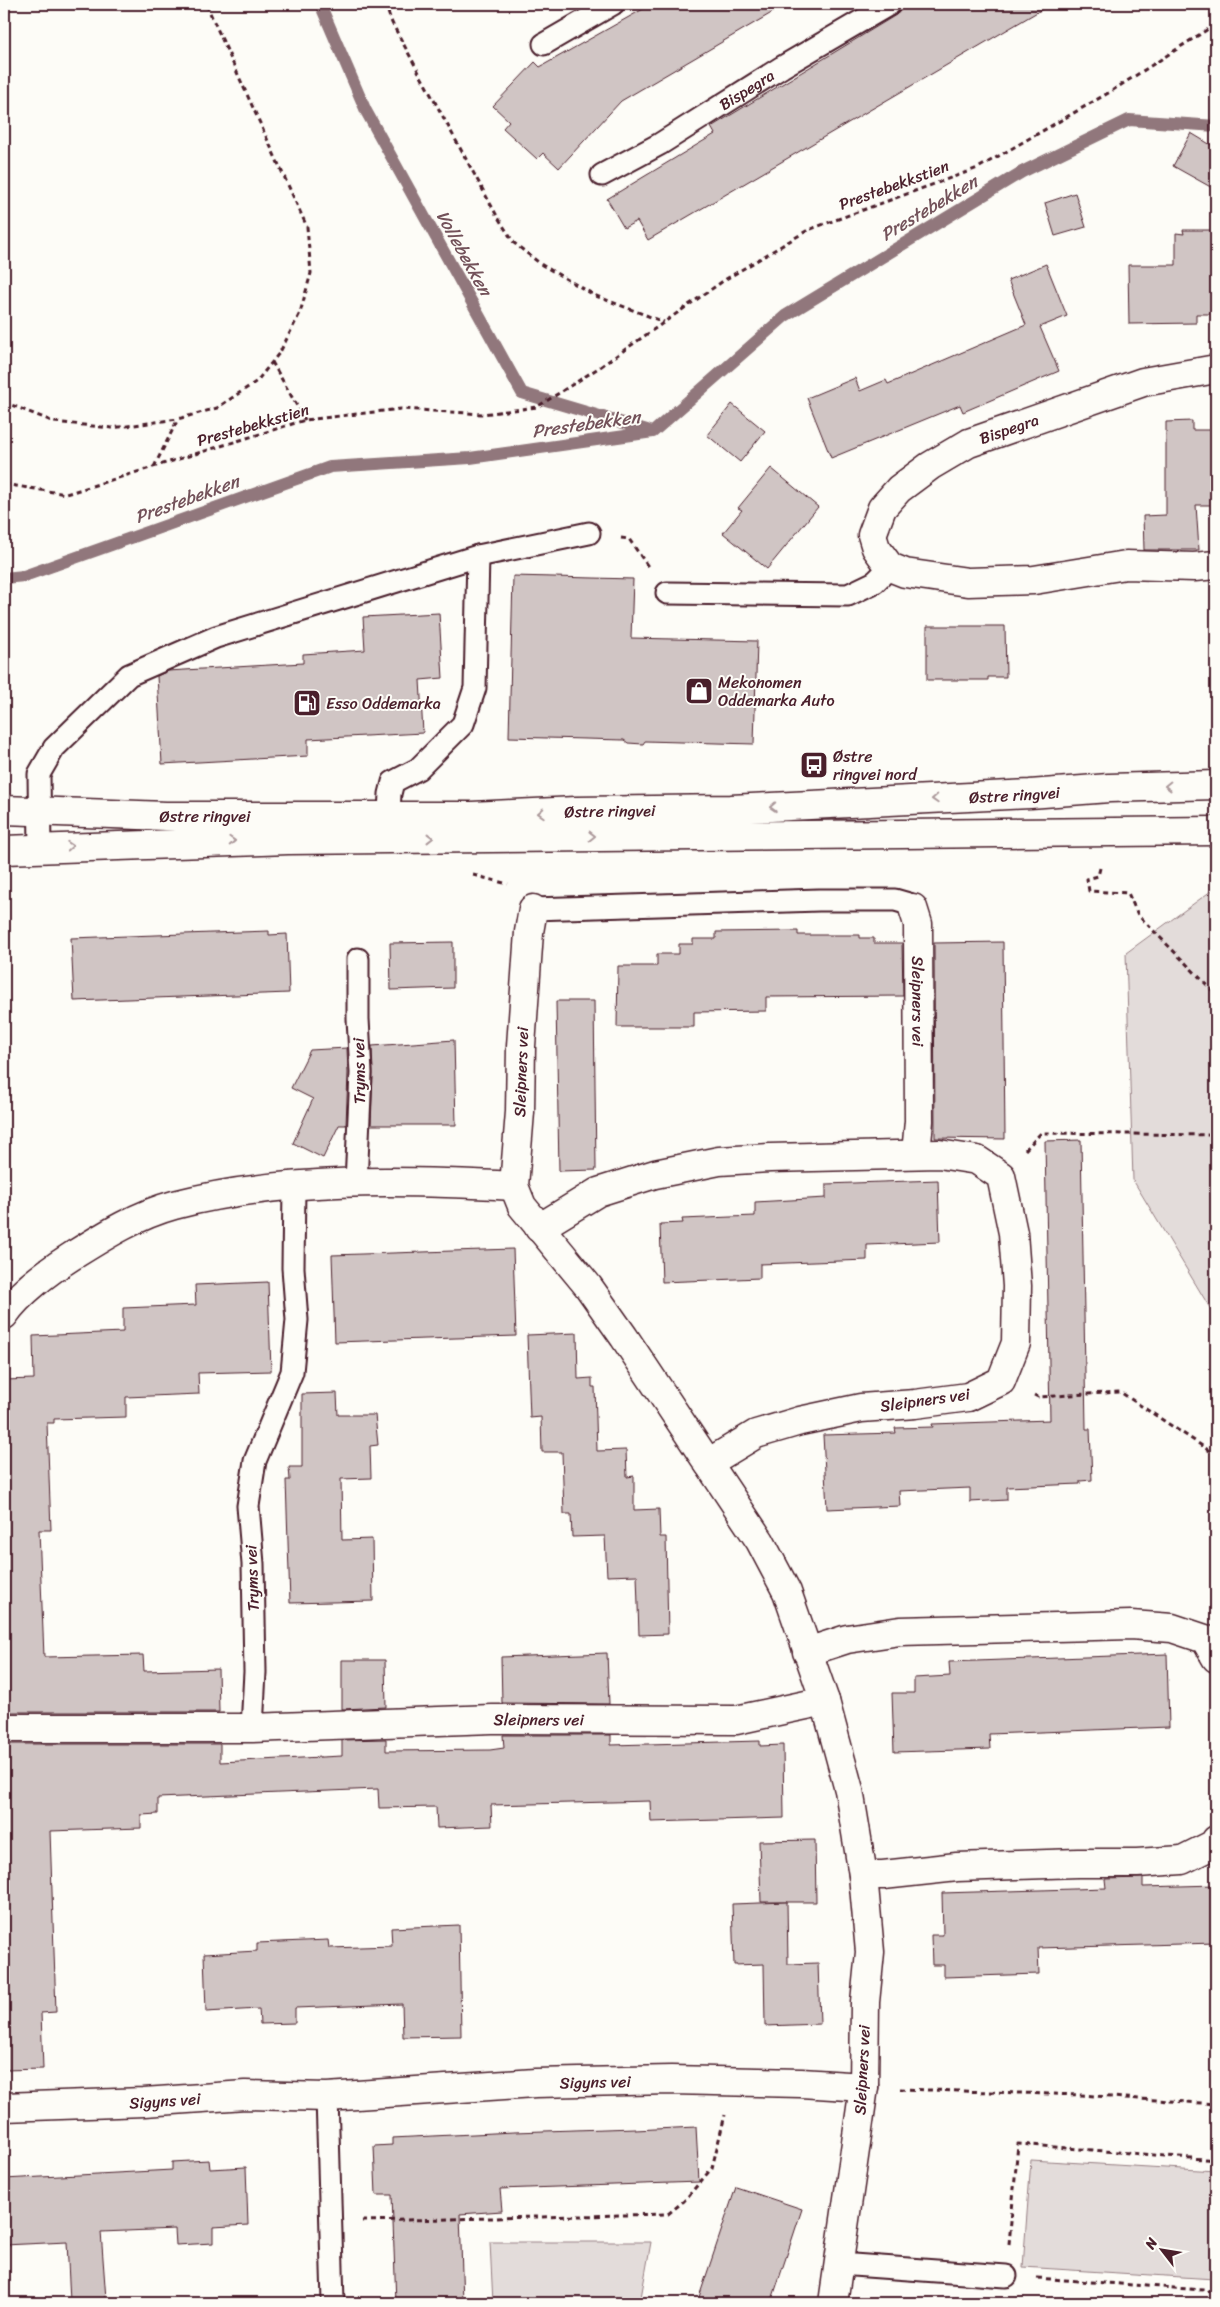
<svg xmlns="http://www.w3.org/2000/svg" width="1220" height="2307" font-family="Sriracha,sans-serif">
<rect width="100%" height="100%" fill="#fdfcf7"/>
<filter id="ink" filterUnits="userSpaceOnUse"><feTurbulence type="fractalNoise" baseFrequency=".02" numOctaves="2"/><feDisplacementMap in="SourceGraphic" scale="10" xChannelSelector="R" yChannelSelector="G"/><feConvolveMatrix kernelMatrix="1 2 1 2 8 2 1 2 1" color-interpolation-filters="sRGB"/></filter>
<g filter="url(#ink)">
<g fill="#e3dcda" stroke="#967e82">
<path d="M1216 890V1318L1133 1180 1126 953 1211 891Z"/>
<path d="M1031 2160 1216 2171 1214 2279 1023 2267Z"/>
<path d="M490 2242H651L640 2303H493Z"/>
</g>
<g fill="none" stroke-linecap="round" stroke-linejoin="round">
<g stroke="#91777b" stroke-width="12">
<path d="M320 4 366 111 522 393 647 430"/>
<path d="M4 578 24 576 330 467 470 458 653 432 785 316 1022 172 1129 120 1216 126"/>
</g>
</g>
<g fill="#d0c5c4" stroke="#4a1f2b">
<path d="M652 4H787L621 101 559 168 543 153 537 159 503 128 509 121 493 106 535 62 540 67Z"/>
<path d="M902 4H1051L648 240 637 221 624 228 607 199 715 134 711 127 896 15 901 10Z"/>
<path d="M1191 133 1216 148V190L1173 166Z"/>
<path d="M1075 193 1086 227 1055 236 1045 203Z"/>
<path d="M1183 230H1216V314H1196V323L1129 324 1128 265H1176V233L1184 234Z"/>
<path d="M1046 264 1067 316 1040 327 1059 371 963 412 960 405 831 458 807 398 855 378 860 391 886 380 888 384 1026 325 1008 280Z"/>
<path d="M732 404 765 431 740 462 707 435Z"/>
<path d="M1192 421V430H1211V432L1216 433V505H1196L1199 550H1144L1143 516 1166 515V422Z"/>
<path d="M771 468 818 507 767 569 723 533 742 510 738 508Z"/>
<path d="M513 576 633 579 631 638 757 641 754 744 645 741 643 744 628 743 624 740 509 737Z"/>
<path d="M439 613 443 678 420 680 423 733 308 739V756L162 764 157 676 168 671 303 663V654L365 650 363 617Z"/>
<path d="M927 626H1005L1006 677H988V680H927Z"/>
<path d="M269 931V935L287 934 289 993 74 1001 71 938Z"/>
<path d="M798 931V935H860V938H874V943H902L903 996 766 997V1011L694 1012V1027H617L618 966H657V954H679V944H693V939H716V932Z"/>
<path d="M453 942V988L391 990 390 943Z"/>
<path d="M1003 942 1005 1139 935 1138 934 943Z"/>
<path d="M556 1001H594L596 1170 559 1171Z"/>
<path d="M454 1040 456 1125H371L373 1074 372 1046Z"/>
<path d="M347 1048 348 1073 346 1125H339L323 1158 293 1143 313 1099 291 1088 310 1050Z"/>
<path d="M1081 1140 1086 1429H1090L1092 1480 1080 1481V1484L1007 1487V1500L970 1502V1488L899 1491 900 1506 827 1509 823 1435 896 1433 895 1428 933 1427 932 1424 1050 1420 1045 1141Z"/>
<path d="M938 1180 940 1242 867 1245V1260L760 1264V1278L662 1282 660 1224 683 1223 682 1219 755 1216V1202L826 1198V1184Z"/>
<path d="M513 1249 516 1336 335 1342 332 1255Z"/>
<path d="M268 1282 271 1371 198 1373 199 1394 126 1397V1417L54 1419V1423H47L51 1530H39L44 1657 143 1655 144 1671 218 1669 219 1712H4V1380L34 1379 33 1336 123 1332V1308L196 1305 195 1285Z"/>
<path d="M577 1333 578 1379 592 1378V1387H595L597 1451 626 1450 627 1477 634 1476V1510L659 1509 660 1537H666L668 1634 639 1635 637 1575 607 1576 605 1536 572 1537 571 1514H564L562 1452H542L541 1417 530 1418 527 1335Z"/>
<path d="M337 1393 338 1415H375L378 1445 370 1446 371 1478 341 1479 342 1540 372 1539 373 1601 290 1603 286 1480H290L289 1467H302V1394Z"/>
<path d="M607 1653 609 1704 502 1703 501 1657Z"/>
<path d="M1167 1654 1169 1727 989 1734 990 1749 894 1752 892 1693H914V1678L950 1676 949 1662Z"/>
<path d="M342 1660H385L386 1707 342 1709Z"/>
<path d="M503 1735H611V1745L760 1741V1746L783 1745 784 1818 651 1822 650 1801 491 1805 492 1826 437 1828 436 1807 379 1808 378 1789 158 1798V1814L141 1815V1828L50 1831 56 2012 41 2013 43 2069 4 2070V1744H220V1762L342 1756V1740L386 1739V1751L490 1750 504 1748Z"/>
<path d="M815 1840 816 1902H761L759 1841Z"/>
<path d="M1143 1878V1887L1216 1885V1943L1038 1948 1039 1974 944 1977V1965H932L931 1935H943L942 1893 1106 1888 1105 1879Z"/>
<path d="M787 1902 788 1964 818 1963 820 2024 765 2026 764 1964 734 1965 732 1904Z"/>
<path d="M459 1925 461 2036 403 2037 402 2004 295 2008V2023L260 2024 259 2009 206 2012 204 1954 257 1951V1943L328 1940 329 1948 392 1946 391 1928Z"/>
<path d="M696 2127 699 2182 500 2189 502 2211 460 2214 463 2303H396L392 2195H376L374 2146 392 2145V2138L514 2132 635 2128V2130Z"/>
<path d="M209 2160 210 2169 246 2167 248 2225 213 2227V2243L176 2245 175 2229 101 2232 106 2299 70 2301 67 2242 4 2245V2179L172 2170V2162Z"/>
<path d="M736 2187 802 2209 771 2303H697Z"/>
</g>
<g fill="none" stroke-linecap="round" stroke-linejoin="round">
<defs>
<g id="lane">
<path d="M544 44 613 4"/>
<path id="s1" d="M602 175 660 144 782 67 890 4"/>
<path d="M667 593 848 595 875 582 890 567"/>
<path d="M388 832 390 794 393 782 418 769 463 724 475 688 478 556"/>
<path d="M40 848 39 774 54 748 129 675 216 637 478 556 589 533"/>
<path d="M533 909 819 900H895L909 904 913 908"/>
<path d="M356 1183 361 1073 358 1019V959"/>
<path d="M252 1728 255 1672 253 1564 248 1506 255 1461 292 1372 297 1320 293 1268 294 1187"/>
<path d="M327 2097 333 2302"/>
<path d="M839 2264 1006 2276"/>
</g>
<g id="street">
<path d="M1216 369 1143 382 969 443 930 466 899 489 882 508 872 535 876 548 890 567 905 573 968 582 1034 580 1126 565 1194 567 1216 565"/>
<path id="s2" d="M913 908 918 924 919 1121 916 1154"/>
<path d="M533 909 529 932 521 1046 520 1112 514 1186 522 1206 588 1286 624 1337 760 1541 787 1592 825 1701 849 1790 863 1875 870 1952 865 2002 864 2087 833 2303"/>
<path d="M539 1228 598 1192 655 1174 719 1161 770 1158 939 1154 977 1160 1001 1176 1013 1233 1017 1286 1016 1343 1001 1381 968 1397 915 1404 861 1408 800 1421 756 1434 708 1463"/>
<path d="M4 1315C19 1293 50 1270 72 1256 104 1236 137 1215 174 1205 280 1177 405 1180 514 1186"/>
<path d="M807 1652 847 1639 900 1631 1131 1625 1172 1628 1205 1639 1216 1658"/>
<path id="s3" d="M4 1728H252L492 1719 736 1720 825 1701"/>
<path d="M863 1875H883L957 1867 1078 1863H1137L1182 1860 1214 1844 1216 1840"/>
<path id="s4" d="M4 2107 144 2102 245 2095 327 2097 535 2083 671 2080 801 2083 864 2087"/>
</g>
<g id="secondary">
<path id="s5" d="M4 810 166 816H472L576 811 731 809 1030 794 1109 788 1216 785"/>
<path d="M4 850 288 840 1216 831"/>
</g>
</defs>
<use href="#lane" stroke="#4a1f2b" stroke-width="25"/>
<use href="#street" stroke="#4a1f2b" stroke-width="31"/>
<use href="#secondary" stroke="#4a1f2b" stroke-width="31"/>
<g stroke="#4a1f2b" stroke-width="3" stroke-dasharray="5 4" stroke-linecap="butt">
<path d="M385 4 392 23 497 216 514 243 542 265 596 296 664 322"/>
<path d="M272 362 305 420"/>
<path d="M4 402 54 422 112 428 178 419 217 408 257 381 280 352 300 313 311 273 307 227 206 4"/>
<path d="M154 467 178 419"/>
<path d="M4 484 66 494 305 420 401 409 483 414 537 407 600 367 726 279 808 230 978 168 1110 92 1216 24"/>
<path d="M621 538 629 539 649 568"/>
<path d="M1100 868 1098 876 1087 879 1089 891 1128 893 1138 915 1216 994"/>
<path d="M473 875 508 884"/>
<path d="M1025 1150 1041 1133 1216 1135"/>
<path d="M1034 1395 1038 1397 1120 1392 1216 1455"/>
<path d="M900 2089 1080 2095 1216 2104"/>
<path d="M362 2221 668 2214 684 2201 712 2168 725 2115"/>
<path d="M1009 2244 1018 2144 1216 2160"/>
<path d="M1037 2278 1216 2291"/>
</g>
<use href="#lane" stroke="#fdfcf7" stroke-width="21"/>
<use href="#street" stroke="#fdfcf7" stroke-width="28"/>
<use href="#secondary" stroke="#fdfcf7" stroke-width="28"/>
</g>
<defs><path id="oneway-chevron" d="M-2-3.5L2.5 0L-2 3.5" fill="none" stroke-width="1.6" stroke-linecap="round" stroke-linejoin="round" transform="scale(1.25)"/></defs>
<g stroke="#ac999b">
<use href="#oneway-chevron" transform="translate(1168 786) rotate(179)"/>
<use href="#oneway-chevron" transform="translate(935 799) rotate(177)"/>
<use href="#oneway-chevron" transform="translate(773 807) rotate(177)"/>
<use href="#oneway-chevron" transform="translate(541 813) rotate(177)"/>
<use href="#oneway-chevron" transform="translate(592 836) rotate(-1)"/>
<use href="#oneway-chevron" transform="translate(430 838)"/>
<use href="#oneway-chevron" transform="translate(232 841) rotate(-2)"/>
<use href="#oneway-chevron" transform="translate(70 846) rotate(-3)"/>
</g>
</g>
<defs>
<symbol id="shop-square" viewBox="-11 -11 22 22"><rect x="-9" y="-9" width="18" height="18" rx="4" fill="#4a1f2b" stroke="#fdfcf7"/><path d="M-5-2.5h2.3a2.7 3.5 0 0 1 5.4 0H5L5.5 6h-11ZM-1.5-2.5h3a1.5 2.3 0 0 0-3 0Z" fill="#fff"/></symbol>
<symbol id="fuel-square" viewBox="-11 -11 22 22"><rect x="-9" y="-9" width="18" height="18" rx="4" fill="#4a1f2b" stroke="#fdfcf7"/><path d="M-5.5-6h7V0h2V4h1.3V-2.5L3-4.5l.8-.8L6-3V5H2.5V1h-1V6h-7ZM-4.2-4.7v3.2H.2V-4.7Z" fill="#fff"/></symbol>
<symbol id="bus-square" viewBox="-11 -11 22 22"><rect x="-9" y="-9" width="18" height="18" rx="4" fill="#4a1f2b" stroke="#fdfcf7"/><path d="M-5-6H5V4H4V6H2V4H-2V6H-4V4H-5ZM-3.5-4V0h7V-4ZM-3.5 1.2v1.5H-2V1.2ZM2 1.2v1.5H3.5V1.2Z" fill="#fff"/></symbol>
</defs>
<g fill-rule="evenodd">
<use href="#shop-square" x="683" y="675" width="32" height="32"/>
<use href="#fuel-square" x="291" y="687" width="32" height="32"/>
<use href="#bus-square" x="798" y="749" width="32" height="32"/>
</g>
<g text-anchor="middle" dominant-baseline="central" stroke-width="4" stroke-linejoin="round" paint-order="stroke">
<g font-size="16" fill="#4a1f2b" stroke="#fdfcf7">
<text stroke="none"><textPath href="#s1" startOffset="168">Bispegra</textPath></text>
<text transform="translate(894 185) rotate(-20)">Prestebekkstien</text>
<text transform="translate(253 425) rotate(-16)">Prestebekkstien</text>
<text transform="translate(1009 429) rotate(-19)">Bispegra</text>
<text stroke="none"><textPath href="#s5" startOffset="1011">Østre ringvei</textPath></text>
<text stroke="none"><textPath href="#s5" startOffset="606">Østre ringvei</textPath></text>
<text stroke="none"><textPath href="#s5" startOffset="201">Østre ringvei</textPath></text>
<text stroke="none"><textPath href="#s2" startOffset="94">Sleipners vei</textPath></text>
<text transform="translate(359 1071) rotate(-91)">Tryms vei</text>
<text transform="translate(521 1072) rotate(-88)">Sleipners vei</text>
<text transform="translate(925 1400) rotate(-8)">Sleipners vei</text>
<text transform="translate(252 1578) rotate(-92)">Tryms vei</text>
<text stroke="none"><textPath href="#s3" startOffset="535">Sleipners vei</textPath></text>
<text transform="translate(862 2070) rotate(-87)">Sleipners vei</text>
<text stroke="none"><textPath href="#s4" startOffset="592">Sigyns vei</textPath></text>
<text stroke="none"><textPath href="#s4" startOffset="161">Sigyns vei</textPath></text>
</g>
<g font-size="16" fill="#4a1f2b" stroke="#fdfcf7" text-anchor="start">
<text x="718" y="682">Mekonomen<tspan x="718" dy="18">Oddemarka Auto</tspan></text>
<text x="326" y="703">Esso Oddemarka</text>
<text x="833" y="756">Østre<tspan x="833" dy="18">ringvei nord</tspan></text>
</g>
<g font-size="18" font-style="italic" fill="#73525a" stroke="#fdfcf7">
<text transform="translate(929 208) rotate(-31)">Prestebekken</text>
<text transform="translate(464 253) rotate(61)">Vollebekken</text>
<text transform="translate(586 424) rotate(-8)">Prestebekken</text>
<text transform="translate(187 499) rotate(-20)">Prestebekken</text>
</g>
</g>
<rect width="1220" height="2307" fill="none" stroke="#fdfcf7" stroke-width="20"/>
<rect x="10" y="10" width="1200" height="2287" fill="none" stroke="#4a1f2b" stroke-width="2" filter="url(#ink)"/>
<g transform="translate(1162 2250) rotate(301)" stroke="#fdfcf7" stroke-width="4" paint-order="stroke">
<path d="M0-4L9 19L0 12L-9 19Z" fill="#4a1f2b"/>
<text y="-8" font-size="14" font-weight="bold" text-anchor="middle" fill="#4a1f2b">N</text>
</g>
</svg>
